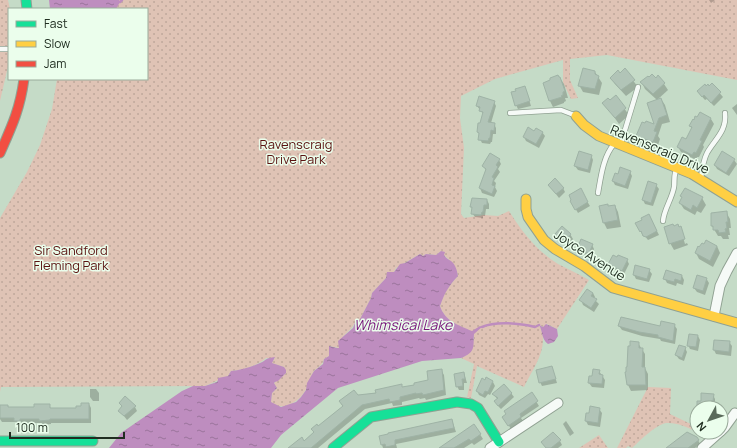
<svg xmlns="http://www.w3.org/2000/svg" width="737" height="448" font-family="Manrope,sans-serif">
<defs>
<pattern id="park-dots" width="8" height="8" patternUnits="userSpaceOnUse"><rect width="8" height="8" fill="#dfc3b5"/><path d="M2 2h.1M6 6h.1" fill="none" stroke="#bfa89b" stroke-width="1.8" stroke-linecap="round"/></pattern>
<pattern id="water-ripples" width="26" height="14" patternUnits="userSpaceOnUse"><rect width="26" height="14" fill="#be8dbf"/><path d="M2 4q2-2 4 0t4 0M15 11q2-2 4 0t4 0" fill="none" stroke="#9a749b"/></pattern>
</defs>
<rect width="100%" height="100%" fill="#c5dbc7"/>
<g fill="url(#park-dots)">
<path d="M0 0H8L10 9 9 62 0 101Z"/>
<path d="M58 0H737V80L607 55 570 59V80L578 98 571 99 563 82V60L495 79 461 96 460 118 464 148 461 214 464 218 484 215 498 216 509 211C522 232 537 251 558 264 568 269 579 274 589 280L557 329 547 324 543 327 539 325C551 346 533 368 524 387L477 366 471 398 467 397 474 364 461 358 467 355 474 339V333L481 327 472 332C458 325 445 321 440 306 445 291 448 287 458 276 455 261 449 262 441 251L436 255 426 254 423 256 420 254 396 268 394 272H388L386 278 372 293 371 298 359 321 355 323C350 332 338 337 339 348L329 346V356L324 359C323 365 318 367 314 371 312 374 310 379 309 383 304 395 297 403 285 406 279 407 275 406 271 402L272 393 277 388 274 383 286 373 284 367 271 363 275 358H266C257 366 243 370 231 371L228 376 205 386 1 387 0 392V218L27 172 40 145 52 109 57 79H147V9H59Z"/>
<path d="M648 387 671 388 670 414 697 427V432H708L712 434 708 437C696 432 681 422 667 423 656 424 641 440 632 448L628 446 626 448H617Z"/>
<path d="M599 435 608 448H579Z"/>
</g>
<g fill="url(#water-ripples)">
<path d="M49 0H119L120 2 116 9H50Z"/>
<path d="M441 251 445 252 444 255C446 258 448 259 451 261 456 265 457 271 458 276 448 287 445 292 440 306 445 321 458 325 472 331L480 326 482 327 474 334C473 347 476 352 461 358L422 361 338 388 281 435 271 448H109L121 433 182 391 193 386H205L217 382 218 380V378L228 376 231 371C240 370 251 367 260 363 267 360 265 358 275 357L272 363 284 367 286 370V373L278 381 275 382 274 383 277 388 272 393 271 402 281 407 296 402 301 397 306 390 307 383 314 371 323 364 324 359 329 356V346L337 348H339L338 341 353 328 355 323 359 321 371 298 372 293 386 278 387 272H394L400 264 405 263 420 254 423 256 426 254 436 255Z"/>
<path d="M546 324 557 329 558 336 554 342 548 344C541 339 543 331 539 325L543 327Z"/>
</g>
<g fill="#0003">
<path d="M709 0H715L711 3Z"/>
<path d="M625 70 638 87 626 96 615 84 611 78 620 74Z"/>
<path d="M595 72 602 83 599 95 583 92 579 85Z"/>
<path d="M560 78 564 84 568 98H565L566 101 564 102V103L553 107 550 101Z"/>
<path d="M642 83 664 84 668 90 657 100 645 89Z"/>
<path d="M712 84 723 97 714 106 707 99 705 100 698 92 709 87Z"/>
<path d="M525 87 531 106 518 109 516 105 517 91Z"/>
<path d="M615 96 629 115 619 124 604 103 610 101Z"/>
<path d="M661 99 665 105 670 122 662 124 658 136 660 139 657 148 641 143 637 136 655 126Z"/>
<path d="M494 102 496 106 491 123 494 124 496 128V134H493L492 142H491L490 144 482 143 480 139V135L478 132 484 115 477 106Z"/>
<path d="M737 104V115L732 108Z"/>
<path d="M711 119 714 124 703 145 704 147 699 157H697L696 160 681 152 678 147 686 140 692 129 690 126Z"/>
<path d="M535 132H542L545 136 539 148 526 141 524 137Z"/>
<path d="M591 155 593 160 590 173 578 170 575 166Z"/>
<path d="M499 160 501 164 498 169 500 172 494 181 496 183 495 187 497 191 494 197 482 193 480 188 486 170 483 166Z"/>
<path d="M734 160 737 164 729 176 717 169 715 165Z"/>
<path d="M630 172 632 176 628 189 615 185 613 181 618 175Z"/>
<path d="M549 185 563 188 565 192 559 198Z"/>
<path d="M656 185 659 189 653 206 645 204 643 200Z"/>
<path d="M580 190 590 206 578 213 571 201Z"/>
<path d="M702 198 706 205 701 213 697 211 695 215 684 209 680 203Z"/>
<path d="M487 200 489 204V209H486L485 216H483V218L475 217 472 213 473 209 471 207Z"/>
<path d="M615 206 618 212 621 227 607 229 604 223 601 207Z"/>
<path d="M726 212 730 219 731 228H729L730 235H728L729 239H723L721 236H718L712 226Z"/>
<path d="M651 219 659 235 648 240 644 235 643 236 637 224Z"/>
<path d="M674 227 679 228 681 230 685 244 687 243 688 245 674 250 670 243Z"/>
<path d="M557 234H570L573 239 568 245 559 238Z"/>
<path d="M592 245 594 249 591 257 581 253 578 249Z"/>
<path d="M717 246 720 253 713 267 699 259 696 253Z"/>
<path d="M627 260 629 264 624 274 612 268 609 264Z"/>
<path d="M649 270 652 274 649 282 636 279 634 275Z"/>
<path d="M682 276 684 280 683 285 677 283 676 286 667 283 665 279Z"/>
<path d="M706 278 709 283 705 295 697 292 694 288Z"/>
<path d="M593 293 595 297 594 299 599 304 594 312 583 305 581 300Z"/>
<path d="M674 325 677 329 675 344 661 341 660 339 642 336 622 330 619 326 661 327Z"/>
<path d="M698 336 700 340 698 351 690 349 688 345Z"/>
<path d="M729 342 732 346 731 356 716 354 714 350Z"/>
<path d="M638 343 645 354V368L648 374V390L631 391 628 385 626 373Z"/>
<path d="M685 348 687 352 684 361 679 359 676 355Z"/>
<path d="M552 367 557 383 542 386 540 382Z"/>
<path d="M441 370 444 375 446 395 426 400 425 398 420 399 419 398 402 402V405L393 406 392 403 365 409 318 448H290L304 442 314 433 312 430 318 427 343 407 340 402 357 396 403 388 430 381Z"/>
<path d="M599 371 605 380 604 388 592 387 589 383 593 377Z"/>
<path d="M464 373 467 383H464V390H459L457 386Z"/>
<path d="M493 382 495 386 490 395 488 394 485 398 479 395 477 391Z"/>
<path d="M90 389H96L99 393V401H93L90 397Z"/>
<path d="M511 393 514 397 501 409 498 406V400L494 395Z"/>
<path d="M531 393 539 406 521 418 523 421 511 429 506 421Z"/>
<path d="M713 395 715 399V405H713V408H698V402H701Z"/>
<path d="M120 403 135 407 137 411 127 420 120 411 123 408Z"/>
<path d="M89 404 91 408V423H51V424L42 425V423H22V425H17L16 422H2L0 419V406H8L9 408H35L49 405 51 409H77Z"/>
<path d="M599 409 602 413 600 427 588 425 586 421Z"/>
<path d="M696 414H697V425L696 424Z"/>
<path d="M452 420 456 432 396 444 397 448H383L382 445 380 437Z"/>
<path d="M566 421 574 433 570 436 563 424Z"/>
<path d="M474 425 483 439 474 445 472 443 464 448H441Z"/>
<path d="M698 440 700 444 695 448H667Z"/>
<path d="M560 441 562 445 558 448H546Z"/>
</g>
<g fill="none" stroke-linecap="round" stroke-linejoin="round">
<g stroke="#be8dbf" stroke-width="2.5">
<path d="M120 2 122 0"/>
<path d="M482 327C495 321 520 323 535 327L539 325"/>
</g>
</g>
<g fill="#b1c4b7" stroke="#9fb3a6">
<path d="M583 68 595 71V74L599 76 595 89 578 86Z"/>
<path d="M625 68 635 80 621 90 610 78 618 70 620 73Z"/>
<path d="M652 74 656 78 658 75 665 83 653 94 640 82 648 76 649 77Z"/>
<path d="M558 75 559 77H560L565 91 563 92V95L561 96 562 97 549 101 543 83 550 80V78Z"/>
<path d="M712 83 721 92 711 103 704 95 702 97 697 91 705 84 706 86 708 84 709 86Z"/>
<path d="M525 86 530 101 515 106 511 92 516 91 515 89Z"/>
<path d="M616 95 626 108 615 118 602 103 608 98 610 100Z"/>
<path d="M479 96 495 101 488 122 495 123 494 131 491 130 490 138H489L488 141 478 140 479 133 477 132 478 123H480L483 112 479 111 480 107 476 106Z"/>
<path d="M661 98 667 115 659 118 654 131 657 132 653 142 636 136 642 122 645 123 646 121 654 124 647 103Z"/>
<path d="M700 112 711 118 700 140 702 141 696 153 694 152 692 155 677 147 682 137 686 139 692 127 689 126 693 119 694 120 695 116 697 117Z"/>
<path d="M528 127 534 131 536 128 543 132 536 144 523 137Z"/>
<path d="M579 151 592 155 588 170 574 166Z"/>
<path d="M722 151 735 159 726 173 714 165Z"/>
<path d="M490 153 500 159 496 165 498 167 492 177 494 178 492 185 495 186 492 194 479 188 486 169 482 166Z"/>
<path d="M620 167 631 171 625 186 612 181 615 173 618 174Z"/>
<path d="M555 178 564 188 556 194 548 185Z"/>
<path d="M648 181 657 184 651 203 642 200Z"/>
<path d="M581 188 588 202 575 210 570 201 571 200 569 195Z"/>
<path d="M685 188 703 197 697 208 693 205 691 210 679 203 682 197 680 196Z"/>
<path d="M472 198 487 199V205H484L483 212H482L481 215 471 214 472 207H470Z"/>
<path d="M608 204V206L615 205 618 220 603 223 599 206Z"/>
<path d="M727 211 728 222H726L727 228 725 229 726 232 719 233 718 230H713V226H711V213Z"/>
<path d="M649 214 657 231 646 237 643 236 641 231 640 232 635 223 642 220 641 218Z"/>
<path d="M673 224 674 226 678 224 679 227 681 226 685 239 669 244 664 227Z"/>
<path d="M562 226 571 234 565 242 555 234Z"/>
<path d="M581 239 593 244 589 253 577 249Z"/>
<path d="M706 240 717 246 710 261 695 253 698 246 699 247 702 243 704 244Z"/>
<path d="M613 255 617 257 618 255 628 259 622 271 608 264Z"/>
<path d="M635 265 650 269 647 279 633 275Z"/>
<path d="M666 270 682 275 681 281 675 279 674 282 663 279Z"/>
<path d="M697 275 707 278 703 291 693 288Z"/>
<path d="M587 289 593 293 591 296 597 299 591 308 579 300Z"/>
<path d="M621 317 660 326 661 321 675 324 673 341 658 337V335L639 332 618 326Z"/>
<path d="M689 334 698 335 696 347 687 346Z"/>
<path d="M714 340 730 341 729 352 713 350Z"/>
<path d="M630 341 639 342V348H643L642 367H645L646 385H627L625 372H626V367H627L628 346H630Z"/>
<path d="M679 345 686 347 682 358 675 355Z"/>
<path d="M552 366 556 379 539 383 536 370Z"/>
<path d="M442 369 444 390 423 395 422 393 416 394V393L400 397V400L390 402 389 399 362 405 311 448H288L302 437 304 441 314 432 311 429 317 424 318 426 343 406 339 401 354 390 358 395 376 393 375 390 402 384V387L414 385V383L428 380 427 371Z"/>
<path d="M593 369 600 370 599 374 603 375 602 384 588 383 589 376H592Z"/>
<path d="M464 372 465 379H462L463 386 456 387 454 374Z"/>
<path d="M486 377 493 381 488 392 485 391 483 395 476 391 482 378 485 380Z"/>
<path d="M504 384 512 393 498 406 494 401 498 398 492 394Z"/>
<path d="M532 392 538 401 520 414 521 417 508 426 502 417 506 414 504 411Z"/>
<path d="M701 393 714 394 713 401H711L710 408 697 407V401H701Z"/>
<path d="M125 396 136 406 124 416 118 411 122 406 119 403Z"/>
<path d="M81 403H89V419H50V420L39 421V419H20V421H14V418H0V405H8V407H34V404H50V408H76V406H81Z"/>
<path d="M590 406 600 408 598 423 585 421 586 413H589Z"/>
<path d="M452 419 454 428 395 440V445L386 447 385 444 381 445 379 436 388 434V433Z"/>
<path d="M474 424 481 434 471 441 469 439 454 448H439Z"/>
<path d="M553 432 561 440 551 448H546L541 442Z"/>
<path d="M687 432 697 437 699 440 688 448H666Z"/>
</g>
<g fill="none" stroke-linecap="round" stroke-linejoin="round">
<defs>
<g id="lane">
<path d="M0 49H9"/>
<path d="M510 113 561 110 574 115"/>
<path d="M621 143 638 87"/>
<path d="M701 178C702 170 703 161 707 153 715 139 727 131 725 113"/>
<path d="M598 193C601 176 603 157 614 144"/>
<path d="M663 221C664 209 672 199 674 187 675 181 673 174 677 169"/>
</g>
<g id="street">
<path d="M714 316 720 286 727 271 737 253"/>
<path d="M721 431 725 427 735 413"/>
<path d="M490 448 558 403"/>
<path d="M702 448 720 432"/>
</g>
<g id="fast">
<path d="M26 0 27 9"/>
<path d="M0 441H93"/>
<path d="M333 448 371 417 457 402 471 404 478 408 499 442"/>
</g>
<g id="slow">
<path d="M576 116 584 125 599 136 692 174 737 202"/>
<path d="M526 199V209L528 217 544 240 555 249 584 266 613 288 737 323"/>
</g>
<path id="jam" d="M0 153C12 126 20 109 24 79"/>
</defs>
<use href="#lane" stroke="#90a192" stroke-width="6"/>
<use href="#street" stroke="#90a192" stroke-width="11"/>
<use href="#fast" stroke="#90a192" stroke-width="11"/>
<use href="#slow" stroke="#90a192" stroke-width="11"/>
<use href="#jam" stroke="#90a192" stroke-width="11"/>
<use href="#lane" stroke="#f6faf7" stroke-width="4.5"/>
<use href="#street" stroke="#f6faf7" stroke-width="9"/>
<use href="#fast" stroke="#16e098" stroke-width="9"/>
<use href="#slow" stroke="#ffcf43" stroke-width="9"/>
<use href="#jam" stroke="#f24e42" stroke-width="9"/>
</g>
<g text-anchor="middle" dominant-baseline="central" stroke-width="3" stroke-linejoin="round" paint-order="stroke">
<g font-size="13" fill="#5a1210" stroke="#ebfeec">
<text x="296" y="144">Ravenscraig<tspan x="296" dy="15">Drive Park</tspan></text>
<text x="71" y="250">Sir Sandford<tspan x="71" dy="15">Fleming Park</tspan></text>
</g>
<g font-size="13" fill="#202e21" stroke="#ebfeec">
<text transform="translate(660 149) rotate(23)">Ravenscraig Drive</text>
<text transform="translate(590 255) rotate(33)">Joyce Avenue</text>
</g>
<g font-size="14" font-style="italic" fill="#78147b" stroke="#ebfeec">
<text x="403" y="324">Whimsical Lake</text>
</g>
</g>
<rect x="8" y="8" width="140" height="72" fill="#ebfeec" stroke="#9aab9b"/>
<rect x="16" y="21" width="20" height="6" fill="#16e098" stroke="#9aab9b"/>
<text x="44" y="28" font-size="12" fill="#202e21">Fast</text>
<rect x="16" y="41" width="20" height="6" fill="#ffcf43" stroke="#9aab9b"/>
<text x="44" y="48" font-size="12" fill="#202e21">Slow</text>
<rect x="16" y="61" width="20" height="6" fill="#f24e42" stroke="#9aab9b"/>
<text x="44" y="68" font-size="12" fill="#202e21">Jam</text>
<g transform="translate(709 420) rotate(230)"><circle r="19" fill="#ebfeec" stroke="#9aab9b"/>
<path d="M0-3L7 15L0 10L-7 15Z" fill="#5a6b5b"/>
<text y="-6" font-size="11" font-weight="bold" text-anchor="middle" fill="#202e21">N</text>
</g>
<path d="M10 432v6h114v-6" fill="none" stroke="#202e21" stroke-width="2"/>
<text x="16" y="432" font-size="12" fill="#202e21" stroke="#ebfeec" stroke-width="3" paint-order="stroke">100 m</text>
</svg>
